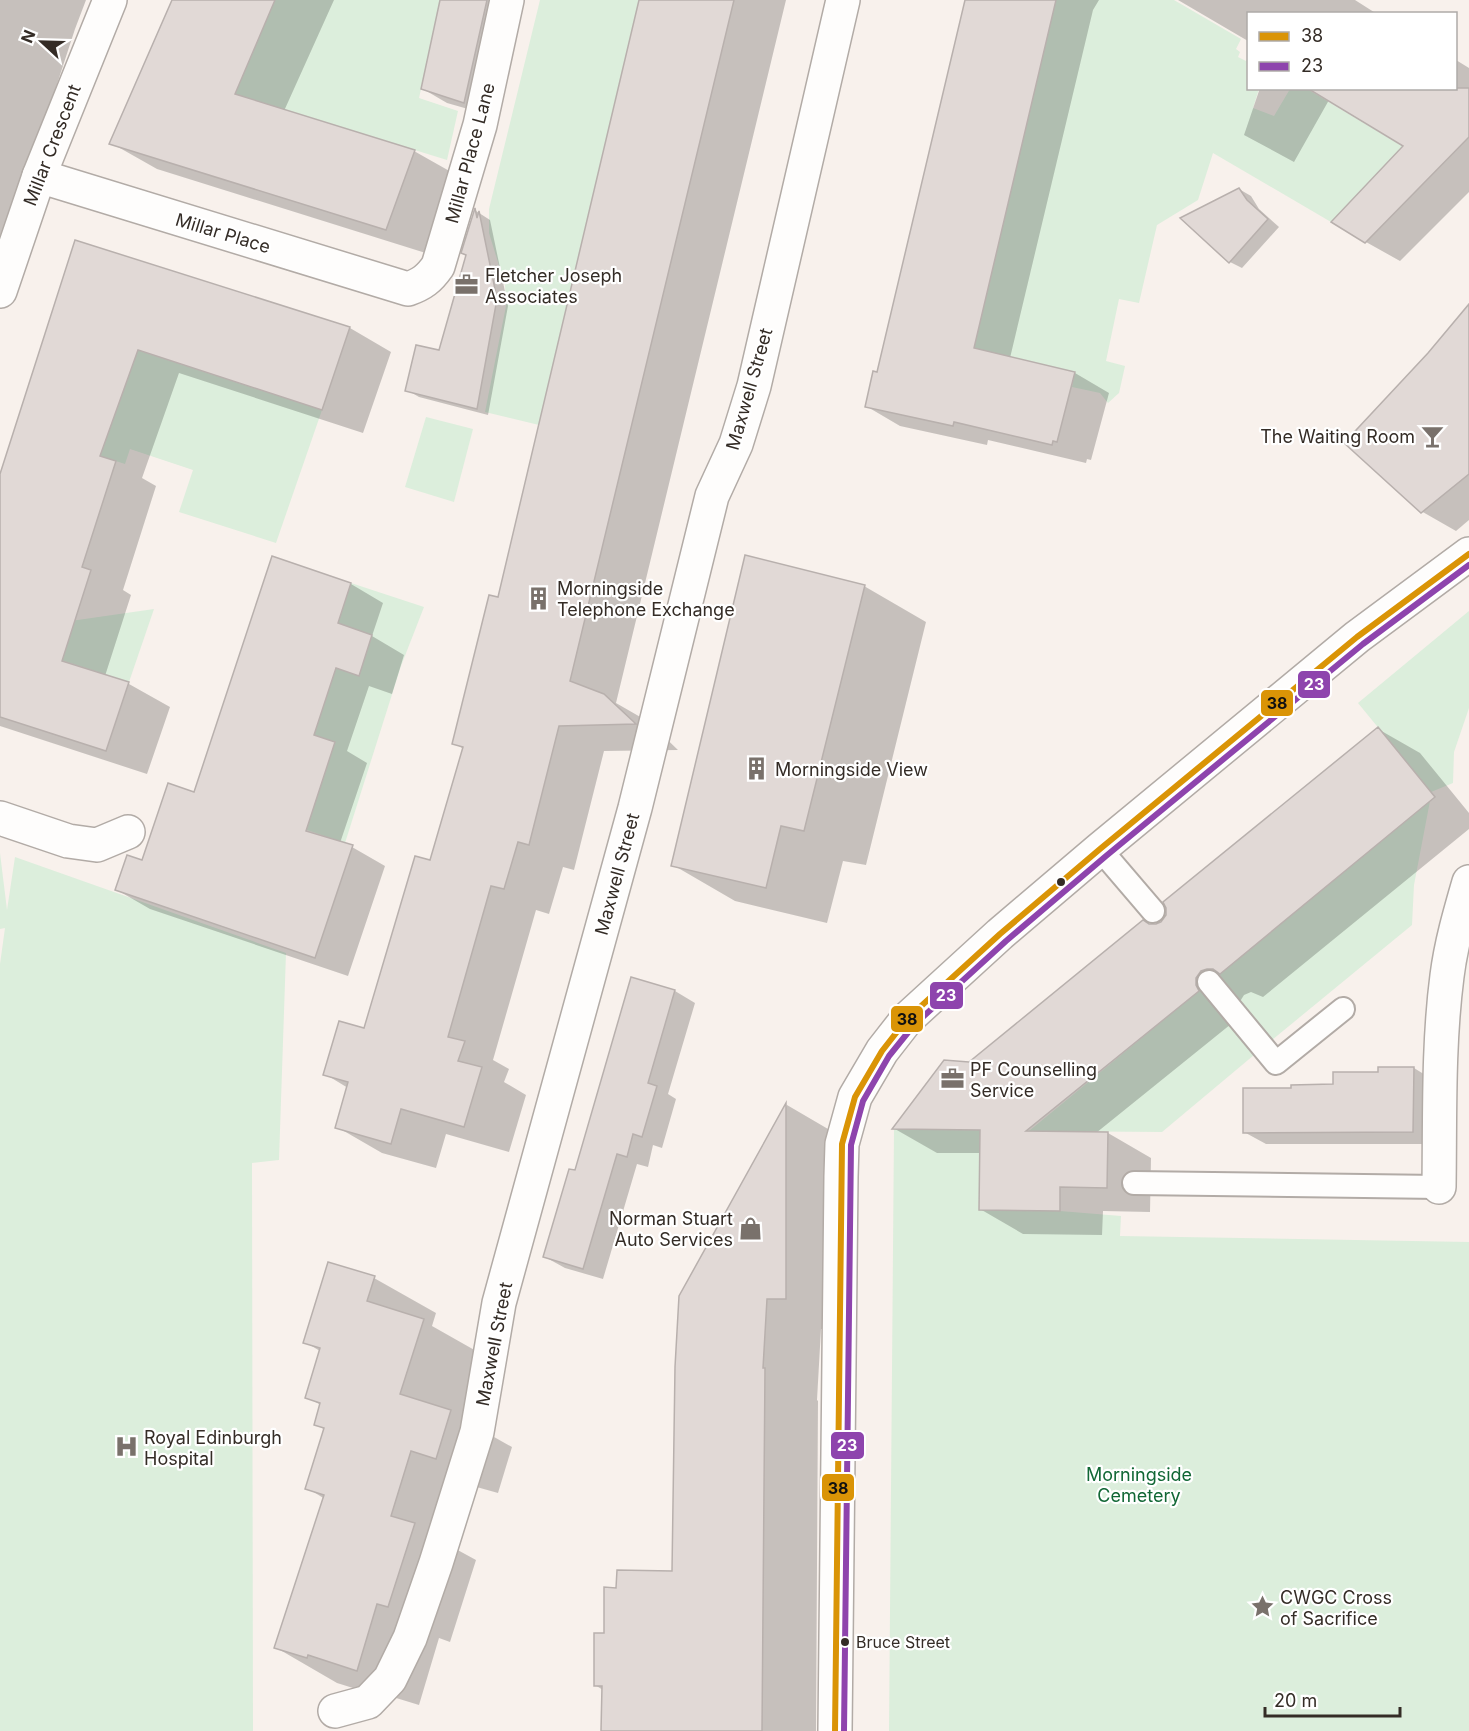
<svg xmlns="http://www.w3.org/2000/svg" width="1469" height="1731" font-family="Inter,sans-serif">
<rect width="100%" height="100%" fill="#f8f1ec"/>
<g fill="#dceedc">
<path d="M275 0H441L419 98 458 111 447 160 240 96 232 101 225 87 241 80Z"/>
<path d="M540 0H639L539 425 485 412 506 306 505 285 489 233V209Z"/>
<path d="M1056 0H1174L1241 39 1236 49 1240 52 1238 57 1246 61 1248 57V88L1259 89 1253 108 1274 116 1290 89H1307L1402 146 1398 153 1392 178 1375 175 1331 222 1213 153 1198 200 1157 225 1139 303 1119 299 1106 361 1125 366 1119 393 1108 403 1100 393 1072 387 1075 372 974 348Z"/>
<path d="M115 343 322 410 276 543 179 512 193 470 130 449 125 464 85 451 117 409 130 372 112 353Z"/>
<path d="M426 417 473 429 454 502 405 487Z"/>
<path d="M351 583 424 607 401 666 345 843 275 819 320 787 335 743 314 735 336 668 359 676 372 635 338 623Z"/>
<path d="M154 609 129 682 33 651 29 627Z"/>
<path d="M1469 611V708L1454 752 1453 783 1431 792 1358 703Z"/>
<path d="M1430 801 1414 885 1412 925 1272 1040 1219 974Z"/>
<path d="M0 853 7 910 15 857 286 953 279 1160 252 1163 253 1731H0V964L5 928 0 929Z"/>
<path d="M1200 990 1254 1055 1162 1132 1029 1131Z"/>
<path d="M894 1129 980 1130 979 1210 1060 1211 1121 1216 1120 1236 1469 1242V1731H889Z"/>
</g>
<g fill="#0003">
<path d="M0 0H86L75 29 0 259Z"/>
<path d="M173 0H334L284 111 414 151 460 177 432 255 157 169 111 143Z"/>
<path d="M442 0H514L489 115 447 103 423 89Z"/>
<path d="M641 0H786L616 703 649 722 678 750 604 751 574 870 563 867 549 914 536 910 493 1060 509 1069 504 1082 526 1095 509 1152 446 1134 436 1168 382 1153 337 1127 348 1088 325 1074 365 1030 431 862 464 749 453 743 499 599Z"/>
<path d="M966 0H1099L1093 10 1010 358 1075 373 1109 393 1091 460 1087 459 1086 463 988 440 987 445 900 426 866 406 878 374Z"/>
<path d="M1178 0H1355L1377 14H1248V41Z"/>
<path d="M1456 60 1469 68V192L1400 261 1366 242 1405 145 1329 100 1294 162 1244 135 1260 88H1456Z"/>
<path d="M1239 189 1251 196 1259 209 1279 227 1242 268 1230 262Z"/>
<path d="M476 211 490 220 508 306 488 415 419 397 407 390 440 352 468 255 463 252Z"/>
<path d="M76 242 350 328 391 352 363 433 179 373 142 478 156 486 123 590 131 595 105 676 129 684 170 707 147 774 0 726V479Z"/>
<path d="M1469 307V520L1456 531 1421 511 1429 354Z"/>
<path d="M351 584 383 603 372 636 404 655 392 694 369 686 347 751 367 763 340 843 352 847 385 866 348 976 150 909 117 890 143 862 195 794Z"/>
<path d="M864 586 926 622 866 865 843 861 827 923 735 901 673 865Z"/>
<path d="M1378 729 1420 753 1469 813V829L1263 997 1251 992 1244 995 1239 1003 1241 1016 1096 1133H1108L1151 1158 1150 1212 1103 1211 1102 1235 1023 1234 980 1209 981 1153H937L895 1129 970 1063 1149 925 1162 923Z"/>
<path d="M632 979 675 991 695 1003 668 1094 676 1099 662 1148 653 1145 648 1167 637 1164 603 1279 565 1268 545 1257 576 1172Z"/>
<path d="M1414 1068 1435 1081V1144H1266L1244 1132 1293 1090 1334 1086 1380 1074Z"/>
<path d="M787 1105 840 1136V1329H821L817 1400 818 1401 816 1731H603V1690L595 1685 605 1635 618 1589 674 1572 680 1296Z"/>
<path d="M374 1278 436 1313 432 1326 485 1356 464 1420 512 1447 498 1493 473 1486 454 1548 476 1560 450 1642 439 1638 419 1705 370 1690 369 1693 337 1683 275 1647 325 1499 307 1488 325 1430 316 1424 321 1405 306 1397 320 1351 305 1342Z"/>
</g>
<g fill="#e1d9d6" stroke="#b8b0ad" stroke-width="1.5">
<path d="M172 0H275L235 94 415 150 386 230 109 144Z"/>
<path d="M440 0H487L464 103 421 89Z"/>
<path d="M639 0H734L570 681 604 694 636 724 559 726 529 845 518 842 504 889 491 886 448 1037 465 1041 458 1061 482 1067 464 1127 401 1109 391 1144 335 1128 348 1082 323 1075 339 1021 364 1028 415 856 430 860 463 747 452 744 489 595 498 597Z"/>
<path d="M965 0H1056L974 348 1075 372 1057 442 1053 441 1052 445 954 422 953 426 865 407 873 371 877 372Z"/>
<path d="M1307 88H1469V137L1365 243 1331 222 1403 146Z"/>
<path d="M1239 188 1247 200 1268 219 1229 263 1180 218Z"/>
<path d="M475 208 477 218 479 211 497 299 477 409 405 391 416 345 439 350 466 255 461 253Z"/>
<path d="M75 240 350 327 322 410 138 350 100 456 116 461 82 567 91 570 62 661 129 682 106 751 0 717V474Z"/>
<path d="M1469 304V474L1421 513 1344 443 1428 353Z"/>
<path d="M745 555 865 585 804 831 781 826 766 888 671 866Z"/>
<path d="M272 556 351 583 338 623 372 635 359 676 336 668 314 735 335 742 306 831 353 845 315 958 115 890 127 855 142 860 168 783 194 792Z"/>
<path d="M1378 727 1435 797 1220 974 1213 969H1207L1201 971 1196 978V985L1199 991 1026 1131 1108 1132 1107 1188 1060 1187V1211L979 1210 980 1130 892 1129 944 1060 969 1062 1143 920 1149 924H1156L1161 922 1166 915V908L1163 902Z"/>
<path d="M631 977 675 990 648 1083 657 1086 642 1137 633 1134 627 1157 617 1154 583 1269 543 1257 569 1169 575 1170Z"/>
<path d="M1378 1067H1414L1413 1132 1243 1133V1088H1291V1085L1333 1084V1072H1378Z"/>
<path d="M786 1103V1299H767L763 1368H765L762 1731H601L602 1686H594V1633H604V1587L616 1588 617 1570 672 1571 675 1367 679 1296Z"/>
<path d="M328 1262 375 1276 367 1301 424 1319 400 1394 451 1410 436 1459 411 1451 391 1516 415 1523 388 1607 377 1604 357 1671 308 1655 307 1658 274 1648 324 1495 305 1489 324 1428 314 1425 320 1403 305 1398 320 1348 303 1343Z"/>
</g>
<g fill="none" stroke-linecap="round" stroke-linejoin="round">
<defs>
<g id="service">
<path d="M1100 849 1153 911"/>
<path d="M1209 982 1276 1063 1343 1009"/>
<path d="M1134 1183 1439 1187"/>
</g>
<g id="minor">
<path d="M39 176 408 289C422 284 429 279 438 266L480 125 507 0"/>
<path d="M0 291 39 176 110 0"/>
<path d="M0 818 68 841 97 845 128 832"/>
<path d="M1439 1187C1440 1117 1438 1045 1447 976 1451 944 1460 913 1469 882"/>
<path d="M335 1711 368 1702 390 1679 410 1638 436 1563 477 1432 499 1303 635 808 712 496 736 444 754 386 843 0"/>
</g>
<path id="tertiary" d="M835 1731 841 1177 842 1144 855 1097 882 1051 907 1019 1000 934 1100 849 1357 637 1469 554"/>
</defs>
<use href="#service" stroke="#b2aba6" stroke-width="26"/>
<use href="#minor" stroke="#b2aba6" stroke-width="36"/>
<use href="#tertiary" stroke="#b2aba6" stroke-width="36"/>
<use href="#service" stroke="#fefdfc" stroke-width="22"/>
<use href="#minor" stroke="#fefdfc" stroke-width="33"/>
<use href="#tertiary" stroke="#fefdfc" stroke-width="33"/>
<defs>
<path id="bus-1" d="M835 1731 842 1144 855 1097 882 1051 907 1019 1000 934 1100 849 1357 637 1469 554"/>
<path id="bus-2" d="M844 1731 851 1145 863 1101 889 1056 914 1025 1006 941 1106 856 1363 644 1469 565"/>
</defs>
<use href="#bus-1" stroke="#fff" stroke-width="10"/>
<use href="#bus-2" stroke="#fff" stroke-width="10"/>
<use href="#bus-1" stroke="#da9406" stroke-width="6"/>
<use href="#bus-2" stroke="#8e44ad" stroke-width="6"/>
</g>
<defs>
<symbol id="office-bare" viewBox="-9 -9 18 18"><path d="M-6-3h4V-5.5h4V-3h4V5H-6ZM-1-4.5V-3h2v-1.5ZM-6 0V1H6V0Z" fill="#79716b" stroke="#fff" stroke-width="2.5" paint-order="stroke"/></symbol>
<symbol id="bar-bare" viewBox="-9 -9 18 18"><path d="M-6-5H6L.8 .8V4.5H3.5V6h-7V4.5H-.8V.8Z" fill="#79716b" stroke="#fff" stroke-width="2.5" paint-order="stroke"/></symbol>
<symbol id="building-bare" viewBox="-9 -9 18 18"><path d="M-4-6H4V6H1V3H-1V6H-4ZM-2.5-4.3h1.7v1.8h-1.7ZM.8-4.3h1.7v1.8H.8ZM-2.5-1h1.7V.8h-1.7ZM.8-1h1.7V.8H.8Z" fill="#79716b" stroke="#fff" stroke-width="2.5" paint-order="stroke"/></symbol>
<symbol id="shop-bare" viewBox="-9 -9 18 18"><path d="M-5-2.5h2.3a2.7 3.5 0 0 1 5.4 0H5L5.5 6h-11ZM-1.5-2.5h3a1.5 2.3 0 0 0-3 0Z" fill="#79716b" stroke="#fff" stroke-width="2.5" paint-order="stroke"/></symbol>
<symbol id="hospital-bare" viewBox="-9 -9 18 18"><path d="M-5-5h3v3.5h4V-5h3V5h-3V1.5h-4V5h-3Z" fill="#79716b" stroke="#fff" stroke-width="2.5" paint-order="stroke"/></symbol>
<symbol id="sight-bare" viewBox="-9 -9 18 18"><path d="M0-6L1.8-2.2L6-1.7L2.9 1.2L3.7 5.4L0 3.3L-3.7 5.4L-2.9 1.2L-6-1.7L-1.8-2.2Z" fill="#79716b" stroke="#fff" stroke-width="2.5" paint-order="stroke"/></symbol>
</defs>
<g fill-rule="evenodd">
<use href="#office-bare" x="450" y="268" width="33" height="33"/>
<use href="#bar-bare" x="1416" y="420" width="33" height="33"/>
<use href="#building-bare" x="522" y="582" width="33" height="33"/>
<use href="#building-bare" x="740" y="752" width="33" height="33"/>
<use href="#office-bare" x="936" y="1062" width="33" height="33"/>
<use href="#shop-bare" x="734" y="1212" width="33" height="33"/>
<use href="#hospital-bare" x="110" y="1430" width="33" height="33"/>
<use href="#sight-bare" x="1246" y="1590" width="33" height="33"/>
</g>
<g fill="#342c26" stroke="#fff" stroke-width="2">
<circle cx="1061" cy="882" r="5"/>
<circle cx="845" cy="1642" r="5"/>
</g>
<g text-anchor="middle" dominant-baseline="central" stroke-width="4.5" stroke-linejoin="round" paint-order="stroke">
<g font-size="16" fill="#342c26" stroke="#fff" text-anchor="start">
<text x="856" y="1642">Bruce Street</text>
</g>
<g font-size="18" fill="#342c26" stroke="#fff">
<text transform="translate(52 145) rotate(-69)">Millar Crescent</text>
<text transform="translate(470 153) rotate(-75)">Millar Place Lane</text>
<text transform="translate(223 233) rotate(17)">Millar Place</text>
<text transform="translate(749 389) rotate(-74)">Maxwell Street</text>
<text transform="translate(617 874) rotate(-75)">Maxwell Street</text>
<text transform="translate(494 1344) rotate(-79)">Maxwell Street</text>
</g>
<g font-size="18" fill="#342c26" stroke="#fff" text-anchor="start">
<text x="485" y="275">Fletcher Joseph<tspan x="485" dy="21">Associates</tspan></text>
<text x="1415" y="436" text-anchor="end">The Waiting Room</text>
<text x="557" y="588">Morningside<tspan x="557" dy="21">Telephone Exchange</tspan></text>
<text x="775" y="769">Morningside View</text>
<text x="970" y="1069">PF Counselling<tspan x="970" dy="21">Service</tspan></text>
<text x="733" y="1218" text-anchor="end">Norman Stuart<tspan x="733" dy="21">Auto Services</tspan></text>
<text x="144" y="1437">Royal Edinburgh<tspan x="144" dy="21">Hospital</tspan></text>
<text x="1280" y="1597">CWGC Cross<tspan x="1280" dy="21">of Sacrifice</tspan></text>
</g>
<g font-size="18" fill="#116735" stroke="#fff">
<text x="1139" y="1474">Morningside<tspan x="1139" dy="21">Cemetery</tspan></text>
</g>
</g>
<g stroke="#fff" stroke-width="2">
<rect x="1297" y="670" width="34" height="29" rx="6" fill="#8e44ad"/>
<rect x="1260" y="689" width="34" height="28" rx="6" fill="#da9406"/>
<rect x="929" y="981" width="35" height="29" rx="6" fill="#8e44ad"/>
<rect x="890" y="1005" width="34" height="28" rx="6" fill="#da9406"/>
<rect x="830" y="1431" width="35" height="29" rx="6" fill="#8e44ad"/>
<rect x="821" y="1473" width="34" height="29" rx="6" fill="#da9406"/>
</g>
<g font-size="16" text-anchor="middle" font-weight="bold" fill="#fff">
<text x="1314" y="690">23</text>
<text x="946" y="1001">23</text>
<text x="847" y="1451">23</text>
</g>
<g font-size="16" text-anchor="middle" font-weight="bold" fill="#111">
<text x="1277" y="709">38</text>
<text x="907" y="1025">38</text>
<text x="838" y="1494">38</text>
</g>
<rect x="1247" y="12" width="210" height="78" fill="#ffffff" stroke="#aeaba8" stroke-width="1.5"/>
<rect x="1259" y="32" width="30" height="9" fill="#da9406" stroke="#aeaba8" stroke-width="1.5"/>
<text x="1301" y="42" font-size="18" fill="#342c26">38</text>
<rect x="1259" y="62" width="30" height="9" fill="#8e44ad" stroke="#aeaba8" stroke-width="1.5"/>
<text x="1301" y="72" font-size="18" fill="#342c26">23</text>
<g transform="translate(42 42) rotate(292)" stroke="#ffffff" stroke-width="4.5" paint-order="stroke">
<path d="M0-4.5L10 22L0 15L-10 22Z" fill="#342c26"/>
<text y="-9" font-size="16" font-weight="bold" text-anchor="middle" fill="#342c26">N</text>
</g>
<path d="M1265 1707v9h135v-9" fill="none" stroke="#342c26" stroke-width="3"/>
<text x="1274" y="1707" font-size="18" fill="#342c26" stroke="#ffffff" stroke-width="4.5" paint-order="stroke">20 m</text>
</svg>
